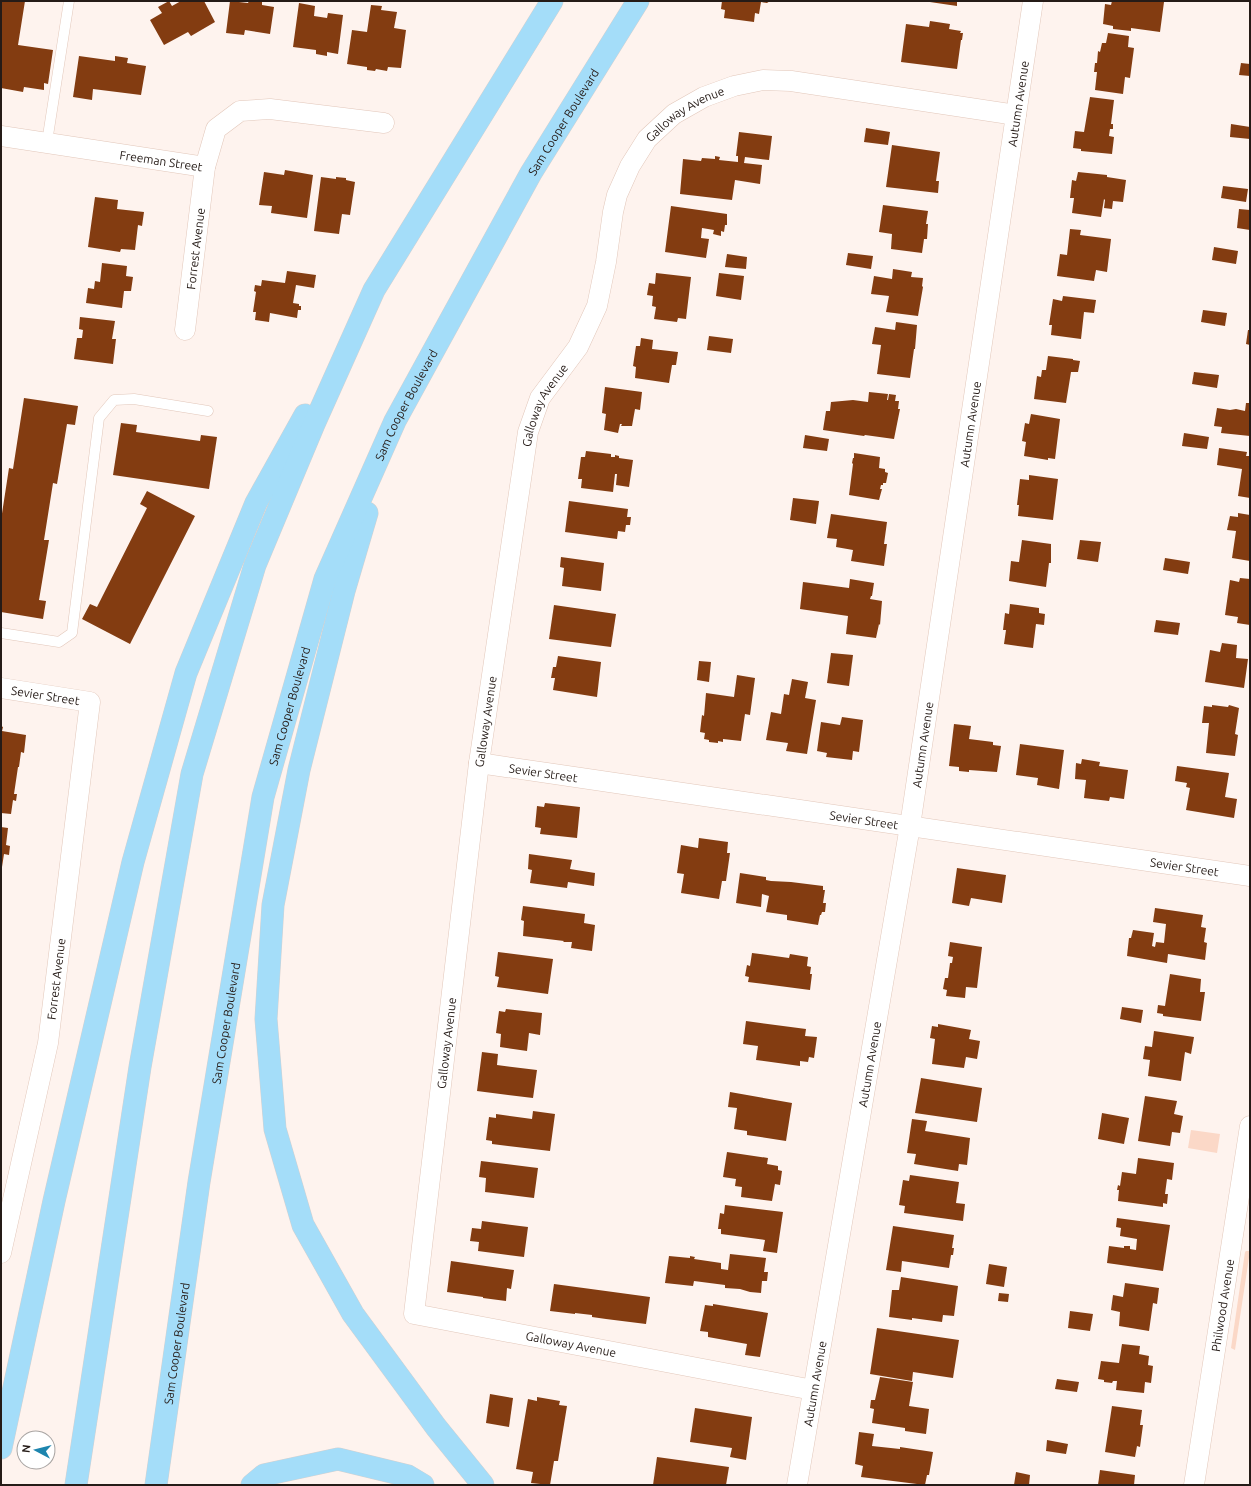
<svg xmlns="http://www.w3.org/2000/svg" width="1251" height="1486" font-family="Ubuntu,sans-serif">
<rect width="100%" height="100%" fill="#fef3ee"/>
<g fill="#fbd8c7">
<path d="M1191 1130 1220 1134 1217 1153 1188 1148Z"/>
<path d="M1246 1251H1250L1235 1350 1231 1348 1245 1252Z"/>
</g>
<g fill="#833c11">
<path d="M1 1H25L18 45 53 50 48 84 44 83V90L24 87 23 92 1 88Z"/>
<path d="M169 1 172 6 181 1H204L215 22 191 36 188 32 164 45 150 20 162 13 158 7Z"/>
<path d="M230 1 248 3 249 1H262V5L274 7 270 34 245 30 244 35 226 33Z"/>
<path d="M722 1H770L767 3 761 2 759 14 755 13 754 22 724 18 725 10 721 9Z"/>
<path d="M923 1H957V6Z"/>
<path d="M1112 1 1164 2 1160 32 1131 28V31L1113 29V26L1103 24 1105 4 1111 5Z"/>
<path d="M299 3 315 6 314 16 327 18 328 13 343 15 338 54 327 52V56L316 54V50L293 47Z"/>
<path d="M371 5 382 6 381 10 397 12 394 28 406 30 401 68 388 67 387 71 376 69 375 71 367 70V67L347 64 352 30 367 32Z"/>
<path d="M930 21 950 24 949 29 961 31 960 33H963L962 40H961L957 69 901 62 906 24 929 27Z"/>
<path d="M1108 33 1129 36 1128 47 1134 48 1130 78 1125 77 1123 94 1095 90 1097 72H1094L1095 63H1097L1098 51 1100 52 1102 43H1106Z"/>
<path d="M79 56 115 61V56L128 58 127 63 146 66 141 95 93 89 92 100 73 97Z"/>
<path d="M1241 63 1250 64V76L1239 75Z"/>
<path d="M1090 97 1114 100 1111 124H1113V129H1110L1109 136 1114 137 1112 154 1081 151V149L1073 148 1075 131 1084 132Z"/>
<path d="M1231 124 1250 127V139L1230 137Z"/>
<path d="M866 128 890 132 888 145 864 142Z"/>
<path d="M739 132 772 136 769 160 745 157 744 163 762 165 760 184 735 180 732 200 680 194 683 159 701 161 702 158 715 159V156L720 157 719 160 738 162V156H736Z"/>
<path d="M892 145 940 152 936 181H939L938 193 886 187Z"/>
<path d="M285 170 313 175 307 218 271 213 272 206 259 205 264 172 284 175Z"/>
<path d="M1078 172 1107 175V177L1126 180 1123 202 1113 201 1112 209 1104 208 1105 200 1104 199 1101 217 1072 213 1074 198H1070L1072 180 1076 181Z"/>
<path d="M321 177 336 179V177L346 178V180L355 182 350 215 342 214 339 234 314 231Z"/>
<path d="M1223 186 1248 189 1246 202 1221 198Z"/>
<path d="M95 197 118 200 117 209 144 212 142 226 138 225 135 250 121 249 120 252 88 247Z"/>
<path d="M883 205 928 211 926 224H928L927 239H924L922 253 891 249 892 234 879 232Z"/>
<path d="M671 206 727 214V225H725L724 232 721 231V236L713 234 714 230 702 228 701 238 709 239 706 258 665 252Z"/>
<path d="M1239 209 1250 210V230L1237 228Z"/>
<path d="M1070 229 1081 230 1080 235 1111 239 1107 272 1096 270 1094 281 1057 276 1060 254 1067 255Z"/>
<path d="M1214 247 1238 251 1236 264 1212 260Z"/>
<path d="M848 253 873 256 871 269 846 265Z"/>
<path d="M727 254 747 257 746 269 725 267Z"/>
<path d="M102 263 127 266 126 276 133 277 131 291H124L122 308 86 303 88 288 94 289 95 281 100 282Z"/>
<path d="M893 269 912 272 911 277 923 278 922 286 923 287 918 316 886 312 889 296 871 294 874 276 892 279Z"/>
<path d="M287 271 316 275 314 288 296 285 293 303 299 304V306H301V310H298L297 318 270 313 269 322 255 320 256 312H253L256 292 254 291 255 285 261 286 262 280 285 283Z"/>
<path d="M656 273 691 277 686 319 678 318 677 322 654 319 656 307 652 306 653 296 647 295 649 283 655 284Z"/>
<path d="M719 273 744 276 741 300 716 296Z"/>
<path d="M1063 296 1096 300 1094 313 1084 312 1081 339 1051 335 1052 325H1049L1053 299 1062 301Z"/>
<path d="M1203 310 1227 313 1225 326 1201 322Z"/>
<path d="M80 317 115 321 112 339H116L113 364 74 359 77 338H82L83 330 79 329Z"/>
<path d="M896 322 917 325 915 349H914L910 378 877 374 881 345 872 344 875 327 895 330Z"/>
<path d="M1248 330H1250V345L1246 344Z"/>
<path d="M709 336 733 339 731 353 707 350Z"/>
<path d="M641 338 653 340 652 349 678 352 676 365H672L669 383 635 378 636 367 633 366 636 346H640Z"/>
<path d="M1048 356 1073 359V360L1080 361 1078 372H1071L1066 403 1034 399 1037 376 1041 377 1042 370H1046Z"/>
<path d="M1194 372 1219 375 1217 388 1192 384Z"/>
<path d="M605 387 642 392 640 410 635 409 632 426H621L622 424H620L618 433 604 430 606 414 602 413Z"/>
<path d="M869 392 888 394 887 400H888L889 394 896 395 895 401H899L898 409H900L894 439 865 435 864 436 823 430 826 411H830L831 402 853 400 868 402Z"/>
<path d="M24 398 78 406 75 425 67 424 57 484 53 483 44 540H49L39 600 46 601 43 619 1 612V520L9 468 13 469Z"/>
<path d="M1246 403H1250V436L1221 433 1222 427 1214 426 1217 408 1230 410 1236 409 1245 411Z"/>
<path d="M1031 414 1060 419 1055 459 1048 458V460L1024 456 1026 442 1022 441 1025 423 1029 424Z"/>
<path d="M121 423 137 425 136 432 200 441 201 435 217 437 209 489 113 475Z"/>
<path d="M1184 433 1209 437 1207 449 1182 446Z"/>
<path d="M805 435 829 439 827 451 803 448Z"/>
<path d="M1219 448 1247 452 1246 456H1250V498L1238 496 1242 469 1217 465Z"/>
<path d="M586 451 611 454V457H615V455L619 456V458L633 460 629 487 616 485 617 474H615L613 492 581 488 582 479H578L581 457H585Z"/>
<path d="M854 453 880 457 879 468 885 469V472L888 473 886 483H883V485H881L880 489H882L879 500 849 495 853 464 852 463 853 458H854Z"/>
<path d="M1029 475 1058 479 1053 520 1018 516 1019 505H1017L1020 479 1029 480Z"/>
<path d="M147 491 195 516 130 644 82 619 90 604 97 607 147 508 140 504Z"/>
<path d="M793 498 819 501 816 524 790 520Z"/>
<path d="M569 501 628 509 627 517H631L630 525H626L625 532 618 531 617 539 565 532Z"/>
<path d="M1238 513 1250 515V561L1232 558 1236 531 1227 530 1230 516 1238 517Z"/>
<path d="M831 514 887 522 884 544H887L884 566 851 561 853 550 836 547 837 539 827 538Z"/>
<path d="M1022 540 1051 544V563H1049L1046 587 1009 581 1011 561 1019 562Z"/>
<path d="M1080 540 1101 542 1098 562 1077 559Z"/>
<path d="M561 557 604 563 601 591 562 586 564 568 560 567Z"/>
<path d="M1165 558 1190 562 1188 574 1163 570Z"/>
<path d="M1240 578 1250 579V625L1237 623 1238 617 1225 615 1230 580 1239 582Z"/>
<path d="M850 579 874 583 872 596H871L870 599 882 601 880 625 879 624 876 638 846 634 848 616 800 609 803 582 849 588Z"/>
<path d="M1010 604 1039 608V613L1045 614 1044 625 1036 624 1033 648 1004 644 1006 630H1003L1005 613 1009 614Z"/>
<path d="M554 605 616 614 611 647 549 639Z"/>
<path d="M1156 620 1180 623 1178 635 1154 632Z"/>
<path d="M1222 643 1237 645 1236 658 1248 659 1244 688 1205 682 1210 650 1220 652Z"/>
<path d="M831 653 853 655 849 686 827 683Z"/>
<path d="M558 656 601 662 597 697 553 690 555 678H551L553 667H556Z"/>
<path d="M699 661 711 662 709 682 697 680Z"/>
<path d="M737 675 755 678 750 715 745 714 741 741 723 739V742L718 741V743L709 742V740L704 739 705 733 700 732 702 715 704 716 706 693 734 697Z"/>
<path d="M792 679 808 682 805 698 816 700 807 754 786 751 788 743 766 740 771 712 781 714 784 694 789 695Z"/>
<path d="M1212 705 1228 707 1229 705 1239 708 1235 734 1238 735 1235 756 1206 753 1209 723H1202L1204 706 1212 707Z"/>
<path d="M842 717 863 720 859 752 853 751 852 760 826 757 827 753 817 751 821 722 840 725Z"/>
<path d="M954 724 971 726 969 739 993 742V745L1001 746 997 772 969 770V772L959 771V767L949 766Z"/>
<path d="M1 726 3 727 2 731 26 735 24 753 21 752 19 767H18L14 794H17L16 801 13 800 11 814 1 813Z"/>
<path d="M1020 744 1064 750 1059 789 1037 785 1038 778 1016 775Z"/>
<path d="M1082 759 1100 762 1099 766 1128 770 1124 799 1110 797 1109 801 1084 798 1086 780 1075 779 1076 763 1081 764Z"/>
<path d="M1177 766 1229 773 1225 797 1237 799 1234 818 1186 810 1190 788 1186 787 1187 783 1175 781Z"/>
<path d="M545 803 580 807 577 838 540 834 541 828 535 827 537 806 544 807Z"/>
<path d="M1 827 8 828 6 845 10 846 9 855 4 854 2 867H1Z"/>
<path d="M699 838 728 842 727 853H730L726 881H722L719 899 681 893 684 874 677 873 681 845 698 848Z"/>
<path d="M529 854 572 860 570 869 595 873 594 886 568 882 567 888 530 883 532 870 528 869Z"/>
<path d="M957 868 1006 875 1002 903 971 898 969 906 952 903Z"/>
<path d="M740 873 766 877V880L771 881 791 882 823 886V890H825L823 903H826L825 912H822L821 915H820L818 925 787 920V915L766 912 769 896 762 894 761 907 736 903Z"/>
<path d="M523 906 585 914 584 923 595 925 592 951 571 948 572 942H563L564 941 523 936 524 921 521 920Z"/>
<path d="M1155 908 1203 915 1201 927 1206 928 1204 942 1207 943 1205 960 1168 954 1167 963 1127 956 1129 938H1131L1133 930 1154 933 1152 946 1155 947 1156 942 1164 943 1166 924 1153 922Z"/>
<path d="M950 942 982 947 977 988 966 987 965 998 946 996 947 990 943 989 945 978H948L950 963H952L953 957 948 956Z"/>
<path d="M498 952 553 959 548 994 497 987 499 977 495 976Z"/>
<path d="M752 953 789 958 790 954 808 957 807 966 811 967 810 974H812L810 990 748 982 749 977 745 976 747 965 750 966Z"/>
<path d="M1170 974 1201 979 1200 992H1205L1201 1021 1163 1016V1014L1157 1013 1158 1005 1165 1006Z"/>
<path d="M1122 1007 1143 1010 1141 1023 1120 1019Z"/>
<path d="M506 1009 542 1013 540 1035 529 1033 527 1051 500 1047 501 1034 496 1033 499 1011 505 1012Z"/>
<path d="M746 1021 806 1029 805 1036 817 1037 814 1058 809 1057 808 1062 800 1061V1066L756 1060 758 1046 743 1044Z"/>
<path d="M938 1024 971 1030 969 1039 980 1041 977 1059 966 1057 964 1068 932 1064 935 1039 930 1038 932 1026 938 1027Z"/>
<path d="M1154 1031 1194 1037 1191 1054 1185 1052 1181 1081 1148 1076 1150 1060 1143 1059 1145 1046 1152 1047Z"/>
<path d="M482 1052 498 1054 497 1065 537 1070 533 1098 477 1091Z"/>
<path d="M921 1078 982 1088 977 1122 915 1113Z"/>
<path d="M730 1092 792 1103 786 1141 747 1135V1131L734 1129 737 1108 728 1107Z"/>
<path d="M1145 1096 1177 1101 1174 1114 1183 1116 1180 1133 1172 1132 1170 1146 1138 1141Z"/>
<path d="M533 1111 555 1114 550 1151 492 1144V1141L486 1140 489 1117 496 1118V1114L532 1119Z"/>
<path d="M1102 1113 1129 1118 1124 1144 1098 1139Z"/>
<path d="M912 1119 927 1121 925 1131 970 1138 967 1165 959 1164 958 1171 914 1164 916 1154 907 1153Z"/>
<path d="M727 1152 768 1158 767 1164 778 1166V1170L782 1171 780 1185 775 1184 772 1201 741 1197 742 1187 735 1186 736 1179 723 1177Z"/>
<path d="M1138 1158 1174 1163 1172 1180 1167 1179 1165 1194H1168L1167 1204 1163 1203V1207L1118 1201 1119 1190H1117L1118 1185 1120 1186 1122 1172 1136 1174Z"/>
<path d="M481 1161 538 1168 534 1198 485 1192 486 1178 479 1177Z"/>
<path d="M910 1175 959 1182 956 1203 965 1204 963 1221 904 1213 905 1206 899 1205 903 1180 909 1181Z"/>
<path d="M725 1205 783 1212 777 1253 763 1251 765 1240 721 1234V1229H718L720 1213 724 1214Z"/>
<path d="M1117 1218 1170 1225 1163 1271 1107 1263 1109 1246 1124 1248V1246H1130V1249L1136 1250 1137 1239 1120 1236 1121 1228 1116 1227Z"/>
<path d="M482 1221 528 1227 524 1257 478 1251 479 1242 470 1241 472 1228 481 1229Z"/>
<path d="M893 1226 954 1235 952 1248H954L953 1255H951L949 1268 902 1261 901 1272 886 1270Z"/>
<path d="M730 1254 766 1258 764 1272H768L767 1281H762L761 1293 750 1292 740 1289 725 1288V1285L694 1281 693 1286 665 1283 669 1256 690 1258V1256L695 1257 694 1259 721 1263V1269L728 1270Z"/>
<path d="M451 1261 514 1270 511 1289 507 1288 506 1301 483 1298V1297L447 1292Z"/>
<path d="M989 1264 1007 1267 1004 1287 986 1284Z"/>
<path d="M901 1277 958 1286 954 1316 943 1315 942 1322 912 1318V1320L889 1317 892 1290H899Z"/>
<path d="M1125 1283 1159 1288 1157 1304 1153 1303 1149 1331 1119 1326 1120 1312 1111 1310 1113 1295 1123 1297Z"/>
<path d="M554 1284 650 1297 646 1324 606 1319 592 1317V1315L575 1313V1314L550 1311Z"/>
<path d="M999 1293 1009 1294 1008 1302 998 1301Z"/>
<path d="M713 1304 768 1313 760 1357 745 1355 747 1344 708 1337V1332L700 1331 705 1305 713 1306Z"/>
<path d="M1070 1311 1093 1314 1090 1331 1068 1328Z"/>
<path d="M877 1328 959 1340 953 1378 913 1372 912 1381 870 1374Z"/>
<path d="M1122 1344 1140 1346 1139 1354 1149 1356 1148 1365 1153 1366 1151 1383 1145 1382 1144 1393 1116 1390 1117 1381H1113L1112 1383 1104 1382V1380L1098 1379 1101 1361 1119 1363Z"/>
<path d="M880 1377 913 1382 909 1406 929 1409 926 1434 905 1431V1428L872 1423 874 1409 870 1408 871 1400H875Z"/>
<path d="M1057 1379 1079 1382 1077 1392 1055 1389Z"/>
<path d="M490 1394 513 1398 509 1427 486 1423Z"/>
<path d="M537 1397 560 1401 559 1405 567 1406 558 1461H554L550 1485 531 1483 533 1472 516 1469 528 1399 537 1401Z"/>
<path d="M1112 1406 1142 1410 1140 1425H1143L1140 1447 1137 1446 1135 1457 1105 1452Z"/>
<path d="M695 1408 752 1417 746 1460 730 1457 732 1448 690 1442Z"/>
<path d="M859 1432 874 1434 872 1446 900 1449V1447L933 1452 929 1475H927L925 1485 861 1477 863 1466 855 1464Z"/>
<path d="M1047 1440 1068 1444 1066 1454 1046 1451Z"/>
<path d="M657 1457 729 1467 726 1485H653Z"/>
<path d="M1100 1470 1135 1475 1134 1485H1098Z"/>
<path d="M1016 1472 1030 1475 1029 1485H1014Z"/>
</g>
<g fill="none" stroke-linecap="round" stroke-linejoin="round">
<defs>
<g id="service">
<path d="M47 142 69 1"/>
<path d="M1 633 59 642 72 633 99 418 114 400 134 399 208 411"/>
</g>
<g id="minor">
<path id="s1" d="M1 136 205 167"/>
<path id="s2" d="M185 330 205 167 216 129 240 111 270 109 384 123"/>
<path id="s3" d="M1 688 90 702 48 1043 1 1253"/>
<path id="s4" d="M479 763 1250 876"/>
<path id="s5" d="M813 1390 414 1314 479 763 528 432 540 398 578 347 597 306 606 262 613 212 617 195 630 166 647 139 674 114 704 97 734 86 763 80 791 81 1016 115"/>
<path id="s6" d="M797 1485 910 826 1033 1"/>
<path id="s7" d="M1194 1485 1250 1126"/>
</g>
<g id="motorway">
<path d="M367 513 344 591 299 770 273 905 266 1019 275 1129 303 1225 353 1314 436 1427 483 1485"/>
<path d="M1 1448 54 1201 133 862 186 673 256 503 305 415"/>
<path d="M76 1485 140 1067 192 774 255 565 314 424 374 290 552 1"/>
<path id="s8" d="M156 1485 199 1182 263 797 325 579 395 421 531 173 638 1"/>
<path d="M252 1485 264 1475 338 1459 408 1476 423 1485"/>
</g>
</defs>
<use href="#service" stroke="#e2c7ba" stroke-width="11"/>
<use href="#minor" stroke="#e2c7ba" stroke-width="21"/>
<use href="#motorway" stroke="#d3d1d1" stroke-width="23"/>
<use href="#service" stroke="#fff" stroke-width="10"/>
<use href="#minor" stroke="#fff" stroke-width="20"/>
<use href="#motorway" stroke="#a4ddf9" stroke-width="22"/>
</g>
<g text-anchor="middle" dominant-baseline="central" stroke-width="4" stroke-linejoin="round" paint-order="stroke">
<g font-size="12" fill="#251b17" stroke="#fff">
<text stroke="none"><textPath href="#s6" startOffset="1399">Autumn Avenue</textPath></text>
<text stroke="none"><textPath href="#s5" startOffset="1663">Galloway Avenue</textPath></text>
<text stroke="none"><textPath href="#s8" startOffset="1439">Sam Cooper Boulevard</textPath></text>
<text stroke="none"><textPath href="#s1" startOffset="162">Freeman Street</textPath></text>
<text stroke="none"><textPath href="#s2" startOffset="82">Forrest Avenue</textPath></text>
<text stroke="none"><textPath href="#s8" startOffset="1115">Sam Cooper Boulevard</textPath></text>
<text stroke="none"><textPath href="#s5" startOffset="1327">Galloway Avenue</textPath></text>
<text stroke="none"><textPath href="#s6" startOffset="1075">Autumn Avenue</textPath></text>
<text stroke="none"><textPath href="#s3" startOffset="45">Sevier Street</textPath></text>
<text stroke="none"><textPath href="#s8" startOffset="791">Sam Cooper Boulevard</textPath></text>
<text stroke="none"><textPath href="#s5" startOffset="1003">Galloway Avenue</textPath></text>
<text stroke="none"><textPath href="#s6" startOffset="751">Autumn Avenue</textPath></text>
<text stroke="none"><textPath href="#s4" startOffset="65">Sevier Street</textPath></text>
<text stroke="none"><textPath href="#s4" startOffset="389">Sevier Street</textPath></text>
<text stroke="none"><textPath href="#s4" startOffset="713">Sevier Street</textPath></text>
<text transform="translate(56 979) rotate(-83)">Forrest Avenue</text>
<text stroke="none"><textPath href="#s8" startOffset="467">Sam Cooper Boulevard</textPath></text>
<text stroke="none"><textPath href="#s5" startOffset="679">Galloway Avenue</textPath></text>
<text stroke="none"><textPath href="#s6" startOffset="427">Autumn Avenue</textPath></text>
<text stroke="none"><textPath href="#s7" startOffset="182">Philwood Avenue</textPath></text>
<text stroke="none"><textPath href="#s8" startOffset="143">Sam Cooper Boulevard</textPath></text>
<text transform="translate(571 1344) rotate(11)">Galloway Avenue</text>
<text stroke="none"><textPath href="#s6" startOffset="103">Autumn Avenue</textPath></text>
</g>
</g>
<rect width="1251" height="1486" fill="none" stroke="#251b17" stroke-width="4"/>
<g transform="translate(36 1450) rotate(277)"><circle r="19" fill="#ffffff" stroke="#a8a4a2"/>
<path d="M0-3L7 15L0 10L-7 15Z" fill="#1d85ae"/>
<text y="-6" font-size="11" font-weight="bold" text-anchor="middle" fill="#251b17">N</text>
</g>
</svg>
